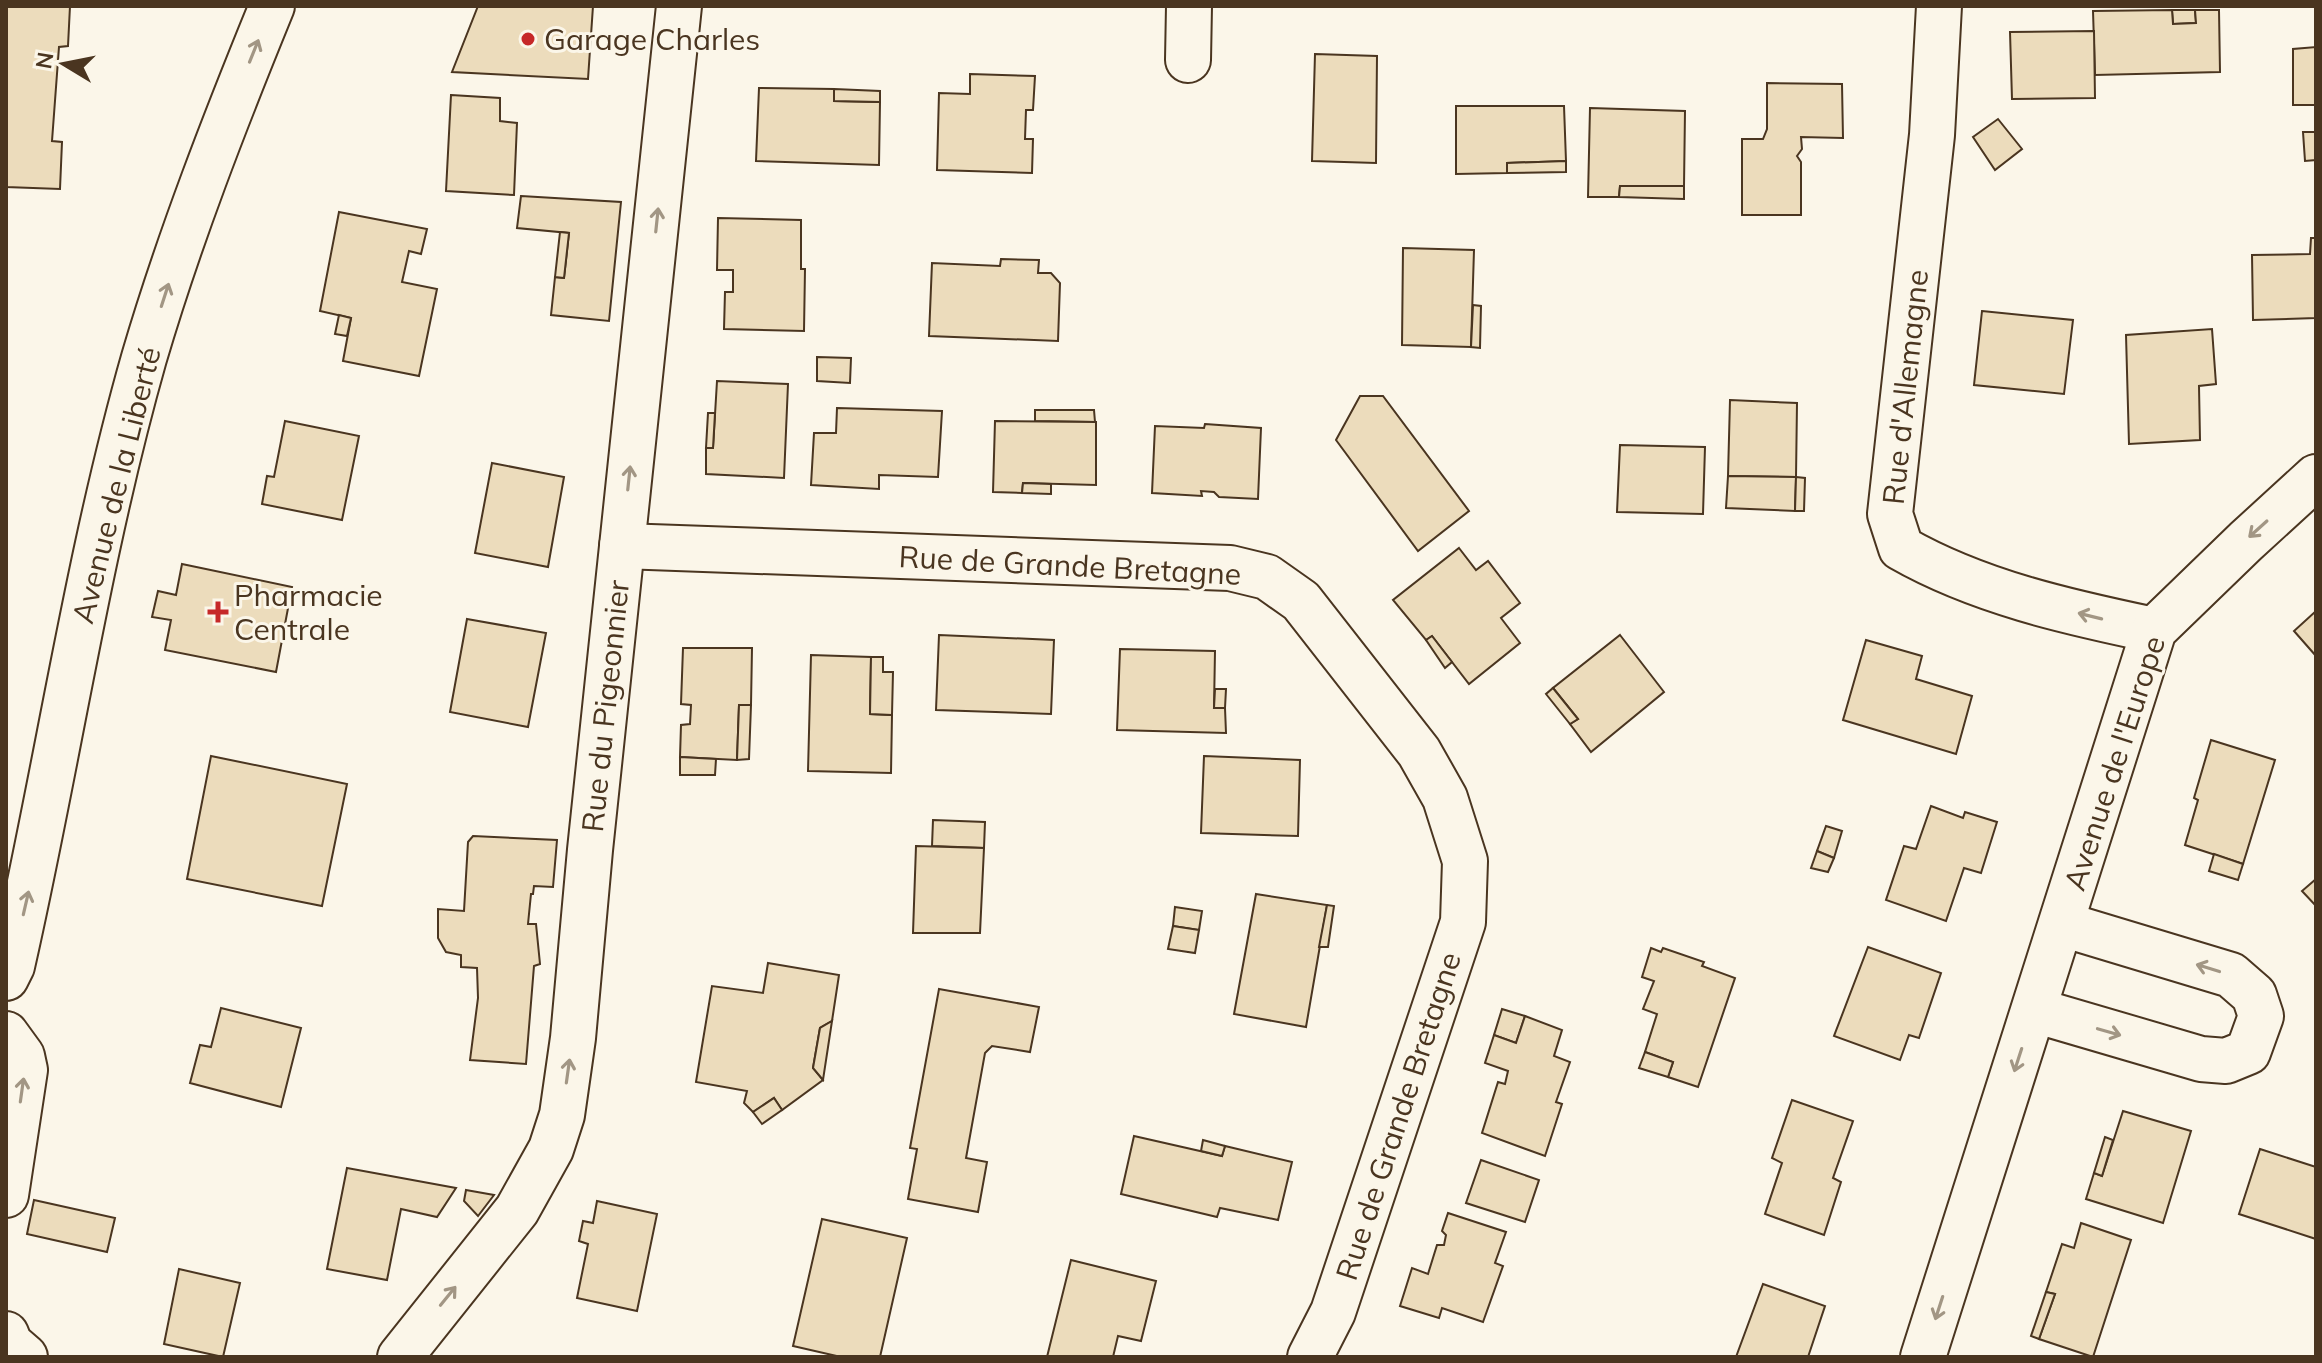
<svg xmlns="http://www.w3.org/2000/svg" width="2322" height="1363" font-family="Mulish,sans-serif">
<rect width="100%" height="100%" fill="#fbf6e9"/>
<g fill="#ecdcbc" stroke="#4a3520" stroke-width="2">
<path d="M6 6H70L68 46 59 47 52 141 62 142 60 189 6 187Z"/>
<path d="M478 6H593L588 79 452 72Z"/>
<path d="M2172 10H2195L2196 23 2173 24Z"/>
<path d="M2172 10 2173 24 2196 23 2195 10H2219L2220 72 2095 75 2093 11Z"/>
<path d="M2094 31 2095 98 2012 99 2010 32Z"/>
<path d="M2316 47V105H2293V49Z"/>
<path d="M1315 54 1377 56 1376 163 1312 161Z"/>
<path d="M970 74 1035 76 1033 110H1026L1025 139H1033L1032 173 937 170 939 93 970 94Z"/>
<path d="M1767 83 1842 84 1843 138 1801 137 1802 149 1797 156 1801 162V215H1742V139H1763L1767 129Z"/>
<path d="M759 88 834 89V101L880 102 879 165 756 161Z"/>
<path d="M834 89 880 91V102L834 101Z"/>
<path d="M451 95 500 98V121L517 123 514 195 446 191Z"/>
<path d="M1456 106H1564L1566 161 1507 163V173L1456 174Z"/>
<path d="M1590 108 1685 111 1684 186H1620L1619 197H1588Z"/>
<path d="M1998 119 2022 149 1995 170 1973 137Z"/>
<path d="M2303 132H2316V160L2305 161Z"/>
<path d="M1566 161V172L1507 173V163Z"/>
<path d="M1620 186H1684V199L1619 197Z"/>
<path d="M521 196 621 202 609 321 551 315 555 277 564 278 569 233 517 228Z"/>
<path d="M339 212 427 229 421 254 409 251 402 282 437 289 419 376 343 361 351 318 320 311Z"/>
<path d="M718 218 801 220V269H805L804 331 724 329 725 292H733V270H717Z"/>
<path d="M560 232 569 233 564 278 555 277Z"/>
<path d="M2311 238H2316V318L2253 320 2252 255 2310 254Z"/>
<path d="M1403 248 1474 250 1471 347 1402 345Z"/>
<path d="M1001 259 1039 260 1038 273H1051L1060 283 1058 341 929 336 932 263 1000 266Z"/>
<path d="M1473 305 1481 306 1480 348 1471 347Z"/>
<path d="M1982 311 2073 320 2064 394 1974 385Z"/>
<path d="M339 315 351 318 347 336 335 334Z"/>
<path d="M2212 329 2216 384 2199 386 2200 440 2129 444 2126 335Z"/>
<path d="M817 357 851 358 850 383 817 381Z"/>
<path d="M717 381 788 384 784 478 706 474V448H713Z"/>
<path d="M1360 396H1383L1469 511 1418 551 1336 440Z"/>
<path d="M1730 400 1797 403 1796 477 1728 476Z"/>
<path d="M837 408 942 411 938 477 879 475V489L811 485 814 433H836Z"/>
<path d="M1035 410H1094L1095 422 1035 421Z"/>
<path d="M708 413H715L713 448H706Z"/>
<path d="M285 421 359 436 342 520 262 504 267 476 274 477Z"/>
<path d="M995 421 1096 422V485L1023 483 1022 493 993 492Z"/>
<path d="M1205 424 1261 428 1258 499 1219 497 1214 492 1201 491 1202 496 1152 493 1155 426 1204 428Z"/>
<path d="M1620 445 1705 447 1703 514 1617 512Z"/>
<path d="M492 463 564 477 548 567 475 553Z"/>
<path d="M1728 476 1796 477 1795 511 1726 508Z"/>
<path d="M1796 477 1805 478 1804 511H1795Z"/>
<path d="M1023 483 1051 484V494L1022 493Z"/>
<path d="M1459 548 1476 570 1488 561 1520 603 1501 618 1520 643 1469 684 1432 636 1426 640 1393 600Z"/>
<path d="M182 564 292 587 276 672 165 650 171 620 152 617 158 591 176 595Z"/>
<path d="M2316 611V656L2294 631Z"/>
<path d="M467 619 546 633 528 727 450 712Z"/>
<path d="M939 635 1054 640 1051 714 936 710Z"/>
<path d="M1620 635 1664 692 1591 752 1570 724 1578 719 1553 688Z"/>
<path d="M1432 636 1452 662 1445 668 1426 640Z"/>
<path d="M1866 640 1922 656 1916 679 1972 696 1956 754 1843 720Z"/>
<path d="M683 648H752L751 705H739L737 760 680 757 681 725 690 724 691 705 681 704Z"/>
<path d="M1120 649 1215 651 1214 708H1225L1226 733 1117 730Z"/>
<path d="M811 655 871 657 870 714 892 715 891 773 808 771Z"/>
<path d="M871 657H883V672H893L892 715 870 714Z"/>
<path d="M1553 688 1578 719 1570 724 1546 694Z"/>
<path d="M1215 689H1226L1225 708H1214Z"/>
<path d="M739 705H751L749 759 737 760Z"/>
<path d="M2211 740 2275 760 2243 864 2185 845 2198 800 2194 798Z"/>
<path d="M211 756 347 784 322 906 187 879Z"/>
<path d="M1204 756 1300 760 1298 836 1201 833Z"/>
<path d="M680 757 716 759 715 775H680Z"/>
<path d="M1931 806 1963 818 1965 812 1997 822 1981 873 1964 868 1946 921 1886 900 1904 846 1916 849Z"/>
<path d="M933 820 985 822 984 848 932 846Z"/>
<path d="M1826 826 1842 831 1834 858 1817 851Z"/>
<path d="M473 836 557 840 553 887 534 886 533 894H531L528 924H536L540 964 534 966 526 1064 470 1060 478 998 477 968 461 967V955L446 952 438 938V909L464 911 468 842Z"/>
<path d="M916 846 984 848 980 933H913Z"/>
<path d="M1817 851 1834 858 1828 872 1811 868Z"/>
<path d="M2214 854 2243 864 2238 880 2209 871Z"/>
<path d="M2316 879V906L2302 891Z"/>
<path d="M1256 894 1327 905 1306 1027 1234 1014Z"/>
<path d="M1327 905 1334 906 1328 947H1319Z"/>
<path d="M1175 907 1202 911 1199 930 1173 926Z"/>
<path d="M1173 926 1199 930 1195 953 1168 949Z"/>
<path d="M1868 947 1941 973 1919 1038 1909 1035 1900 1060 1834 1036Z"/>
<path d="M1651 948 1661 952 1663 948 1704 962 1702 966 1735 978 1698 1087 1668 1077 1673 1062 1645 1052 1657 1014 1643 1009 1654 981 1642 977Z"/>
<path d="M768 963 839 975 832 1021 820 1028 813 1068 823 1080 782 1110 774 1098 753 1112 744 1103 747 1091 696 1082 712 986 763 993Z"/>
<path d="M939 989 1039 1007 1030 1052 992 1046 985 1053 966 1158 987 1162 978 1212 908 1199 917 1149 910 1148Z"/>
<path d="M221 1008 301 1028 281 1107 190 1083 200 1045 211 1047Z"/>
<path d="M1502 1009 1525 1016 1516 1043 1494 1035Z"/>
<path d="M1525 1016 1562 1030 1554 1056 1570 1062 1556 1102 1562 1104 1545 1156 1482 1133 1498 1082 1505 1084 1508 1071 1485 1063 1494 1035 1516 1043Z"/>
<path d="M832 1021 823 1080 813 1068 820 1028Z"/>
<path d="M1645 1052 1673 1062 1668 1077 1639 1068Z"/>
<path d="M774 1098 782 1110 762 1124 753 1112Z"/>
<path d="M1792 1100 1853 1121 1833 1178 1841 1182 1824 1235 1765 1214 1782 1163 1772 1158Z"/>
<path d="M2123 1111 2191 1131 2163 1223 2086 1199 2094 1173 2102 1176Z"/>
<path d="M1134 1136 1222 1156 1225 1146 1292 1162 1278 1220 1220 1208 1217 1217 1121 1194Z"/>
<path d="M2105 1137 2113 1140 2102 1176 2094 1173Z"/>
<path d="M1203 1140 1225 1146 1222 1156 1201 1151Z"/>
<path d="M2260 1149 2316 1167V1239L2239 1214Z"/>
<path d="M1481 1160 1539 1180 1525 1222 1466 1203Z"/>
<path d="M347 1168 456 1188 437 1217 401 1209 387 1280 327 1269Z"/>
<path d="M466 1190 494 1195 478 1216 464 1201Z"/>
<path d="M34 1200 115 1218 107 1252 27 1234Z"/>
<path d="M597 1201 657 1214 637 1311 577 1298 588 1244 579 1241 583 1221 593 1223Z"/>
<path d="M1448 1213 1506 1232 1495 1263 1503 1266 1483 1322 1442 1308 1439 1318 1400 1306 1412 1268 1428 1274 1437 1245H1444L1446 1235 1442 1231Z"/>
<path d="M822 1219 907 1238 880 1357H841L793 1346Z"/>
<path d="M2081 1223 2131 1240 2093 1357 2039 1339 2055 1294 2046 1292 2062 1244 2074 1248Z"/>
<path d="M1071 1260 1156 1281 1141 1341 1118 1336 1113 1357H1047Z"/>
<path d="M179 1269 240 1283 223 1357 164 1344Z"/>
<path d="M1763 1284 1825 1306 1808 1357H1736Z"/>
<path d="M2046 1292 2055 1294 2039 1339 2031 1336Z"/>
</g>
<g fill="none" stroke-linecap="round" stroke-linejoin="round">
<defs>
<g id="minor">
<path d="M1939 6 1932 135 1890 514 1901 548C1978 592 2068 612 2154 630"/>
<path d="M1188 60 1189 6"/>
<path d="M622 546 1230 568 1267 577 1301 601 1419 752 1445 798 1465 861 1463 922 1333 1312 1310 1357"/>
<path d="M6 978 12 966C58 764 87 558 144 358 179 239 225 121 272 6"/>
<path d="M2034 1010 2201 1059 2226 1061 2248 1052 2261 1016 2254 995 2231 975 2062 924"/>
<path d="M6 1034 22 1056 25 1070 6 1195"/>
<path d="M6 1334 10 1344 25 1357"/>
<path d="M400 1357 517 1210 551 1149 562 1115 573 1038 590 850 679 6"/>
<path d="M1923 1357 2154 630 2246 541 2316 477"/>
</g>
</defs>
<use href="#minor" stroke="#4a3520" stroke-width="48"/>
<use href="#minor" stroke="#fbf6e9" stroke-width="44"/>
</g>
<defs><path id="oneway-shaft" d="M-6 0H5M1.5-3L5.5 0L1.5 3" fill="none" stroke-width="1.6" stroke-linecap="round" stroke-linejoin="round" transform="scale(2)"/></defs>
<g stroke="#a29684">
<use href="#oneway-shaft" transform="translate(254 51) rotate(-68)"/>
<use href="#oneway-shaft" transform="translate(657 220) rotate(-84)"/>
<use href="#oneway-shaft" transform="translate(165 295) rotate(-72)"/>
<use href="#oneway-shaft" transform="translate(629 478) rotate(-84)"/>
<use href="#oneway-shaft" transform="translate(2258 529) rotate(138)"/>
<use href="#oneway-shaft" transform="translate(2090 616) rotate(-166)"/>
<use href="#oneway-shaft" transform="translate(26 903) rotate(-77)"/>
<use href="#oneway-shaft" transform="translate(2208 968) rotate(-163)"/>
<use href="#oneway-shaft" transform="translate(2109 1032) rotate(16)"/>
<use href="#oneway-shaft" transform="translate(2018 1060) rotate(108)"/>
<use href="#oneway-shaft" transform="translate(568 1071) rotate(-82)"/>
<use href="#oneway-shaft" transform="translate(22 1090) rotate(-82)"/>
<use href="#oneway-shaft" transform="translate(448 1296) rotate(-51)"/>
<use href="#oneway-shaft" transform="translate(1939 1308) rotate(108)"/>
</g>
<g fill="#c62828" stroke="#fbf6e9" stroke-width="3">
<circle cx="528" cy="39" r="8"/>
<path d="M214 600h8v8h8v8h-8v8h-8v-8h-8v-8h8z"/>
</g>
<g text-anchor="middle" dominant-baseline="central" stroke-width="6" stroke-linejoin="round" paint-order="stroke">
<g font-size="30" fill="#4a3520" stroke="#fbf6e9" text-anchor="start">
<text x="544" y="39">Garage Charles</text>
<text x="234" y="595">Pharmacie<tspan x="234" dy="34">Centrale</tspan></text>
</g>
<g font-size="30" fill="#4a3520" stroke="#fbf6e9">
<text transform="translate(1905 387) rotate(-84)">Rue d'Allemagne</text>
<text transform="translate(116 485) rotate(-76)">Avenue de la Liberté</text>
<text transform="translate(1070 565) rotate(3)">Rue de Grande Bretagne</text>
<text transform="translate(605 706) rotate(-84)">Rue du Pigeonnier</text>
<text transform="translate(2114 763) rotate(-72)">Avenue de l'Europe</text>
<text transform="translate(1398 1116) rotate(-72)">Rue de Grande Bretagne</text>
</g>
</g>
<rect width="2322" height="1363" fill="none" stroke="#4a3520" stroke-width="16"/>
<g transform="translate(64 64) rotate(280)" stroke="#fbf6e9" stroke-width="6" paint-order="stroke">
<path d="M0-6L14 30L0 20L-14 30Z" fill="#4a3520"/>
<text y="-12" font-size="22" font-weight="bold" text-anchor="middle" fill="#4a3520">N</text>
</g>
</svg>
